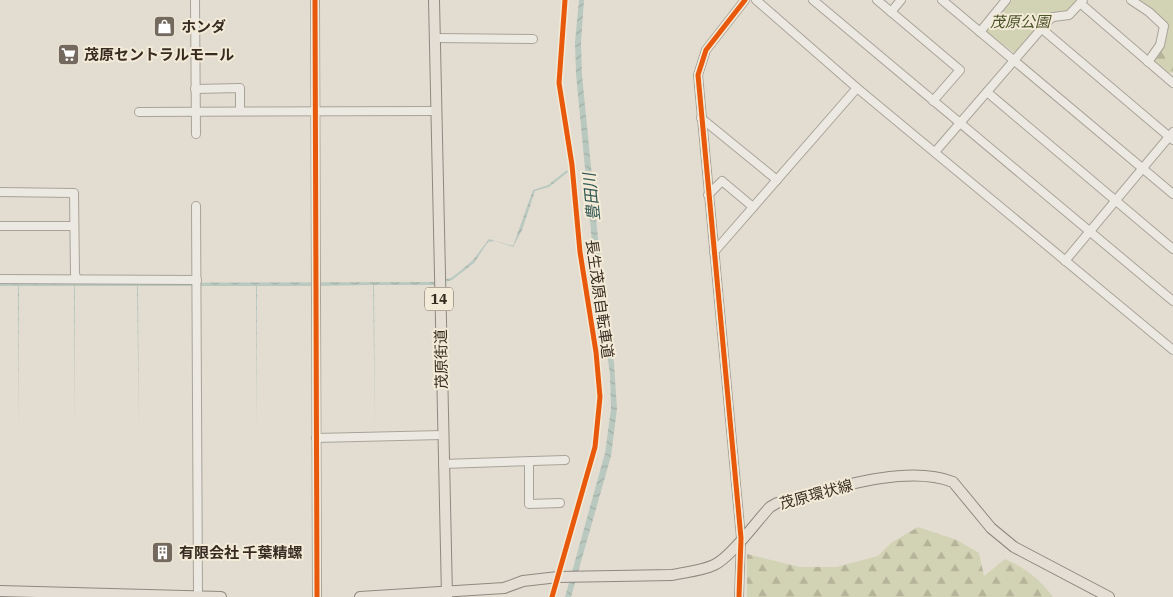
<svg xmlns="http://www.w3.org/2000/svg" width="1173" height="597" font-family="'IBM Plex Serif','Noto Sans JP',serif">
<defs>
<pattern id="forest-firs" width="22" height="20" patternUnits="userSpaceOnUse" patternTransform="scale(1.25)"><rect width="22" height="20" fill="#d2d2b4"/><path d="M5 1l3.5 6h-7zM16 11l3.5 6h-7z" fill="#b5b49a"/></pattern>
<pattern id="water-waves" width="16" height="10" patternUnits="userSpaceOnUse" patternTransform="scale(1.25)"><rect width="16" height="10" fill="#bac9c0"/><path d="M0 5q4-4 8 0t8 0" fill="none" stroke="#a1ada5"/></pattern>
</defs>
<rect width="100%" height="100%" fill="#e3ddd1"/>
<g fill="url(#forest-firs)">
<path d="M1136 0H1173V72L1167 74 1154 60C1173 29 1162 21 1136 0Z"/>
<path d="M918 527 957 540 979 553 984 576 1005 559C1025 568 1040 579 1053 597H747V554L800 567H836L878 556 891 543Z"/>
</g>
<g fill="#d2d2b4">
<path d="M1012 0H1080L1069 11 1050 14 1016 54 987 32V30Z"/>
<path d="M1137 0H1173V63H1165L1170 19Z"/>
</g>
<g fill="url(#water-waves)">
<path d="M579 0H584L581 42 582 75 602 279 614 363 617 409 611 456 571 597H565L605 453 611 409 610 374 595 273 576 74 575 42Z"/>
<path d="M567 170 568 172 549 187 535 191 522 230 513 247 495 241 488 242 474 263 452 280 433 285H374L375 435 373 285 313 286V294L312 286H257V436L256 286H194V436L193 286H138L139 436 137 286H75V434L74 286H19L18 437V286H0V283L433 282 451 278 459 272 473 260 489 239 513 246 533 190 548 185Z"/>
</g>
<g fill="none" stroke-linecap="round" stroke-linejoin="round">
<defs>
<g id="minor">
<path d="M195 0 196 134"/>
<path d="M315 0 317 597"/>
<path d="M756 0 857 88 1173 350"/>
<path d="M813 0 1173 301"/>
<path d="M877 0 960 70 933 101"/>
<path d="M942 0 1173 194"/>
<path d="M1131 0 1149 12 1164 26 1160 45 1148 62"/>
<path d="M1080 3 1173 83"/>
<path d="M891 12 901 0"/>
<path d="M1042 29 1173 140"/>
<path d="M980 32 1006 0"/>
<path d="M435 38 533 39"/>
<path d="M195 89 240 88V111"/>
<path d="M987 92 1173 249"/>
<path d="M139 112 436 111"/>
<path d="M701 118 777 180"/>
<path d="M935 152 1049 20 1053 17 1069 15 1083 0"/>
<path d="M0 192 74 193 75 274 77 279"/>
<path d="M708 195 722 181 753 207"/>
<path d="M196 206 198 596"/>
<path d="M0 226H74"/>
<path d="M714 252 857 88"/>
<path d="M1065 261 1173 132"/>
<path d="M0 279 197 280"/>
<path d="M316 438 442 435"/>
<path d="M529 461V504L560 503"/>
<path d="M443 464 565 460"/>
<path d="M739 597 741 538 698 75 706 50 745 0"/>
</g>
<g id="major">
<path d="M434 0 447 596"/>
<path d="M0 591 221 597"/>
<path d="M360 597 504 588 523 581 558 577 672 575C685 572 701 571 714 565 730 558 756 522 770 507L777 503C826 491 904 463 953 482L991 528 1014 547 1109 597"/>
</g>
</defs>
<use href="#minor" stroke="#a9a399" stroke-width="10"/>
<use href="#major" stroke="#8f8880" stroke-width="12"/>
<use href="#minor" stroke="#ece9e2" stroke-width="8"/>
<use href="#major" stroke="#e4ded4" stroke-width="10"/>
<defs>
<g id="cycleway">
<path d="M315 0 317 597"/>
<path d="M552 597 595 447 600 397 596 352 580 252 572 165 559 83 565 0"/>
<path d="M739 597 741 538 698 75 706 50 745 0"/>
</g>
</defs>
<use href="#cycleway" stroke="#f3ebd8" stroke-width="8"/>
<use href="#cycleway" stroke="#e8590c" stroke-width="5"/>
</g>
<defs>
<symbol id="shop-square" viewBox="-11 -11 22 22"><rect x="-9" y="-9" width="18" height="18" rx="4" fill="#74695f" stroke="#f3ebd8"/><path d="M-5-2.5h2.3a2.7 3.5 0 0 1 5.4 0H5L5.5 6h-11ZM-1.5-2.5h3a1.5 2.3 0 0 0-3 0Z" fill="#fff"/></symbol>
<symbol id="supermarket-square" viewBox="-11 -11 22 22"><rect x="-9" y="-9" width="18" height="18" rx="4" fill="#74695f" stroke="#f3ebd8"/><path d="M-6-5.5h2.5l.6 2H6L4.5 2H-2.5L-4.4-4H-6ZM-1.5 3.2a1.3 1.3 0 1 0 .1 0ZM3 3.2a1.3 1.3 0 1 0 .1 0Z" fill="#fff"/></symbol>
<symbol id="building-square" viewBox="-11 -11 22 22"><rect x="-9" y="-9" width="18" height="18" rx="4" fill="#74695f" stroke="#f3ebd8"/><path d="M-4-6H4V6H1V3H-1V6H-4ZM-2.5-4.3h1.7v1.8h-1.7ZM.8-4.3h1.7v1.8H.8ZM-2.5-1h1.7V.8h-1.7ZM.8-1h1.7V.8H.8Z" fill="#fff"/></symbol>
</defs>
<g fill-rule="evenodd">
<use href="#shop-square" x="152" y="14" width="25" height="25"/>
<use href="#supermarket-square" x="56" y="42" width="25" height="25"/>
<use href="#building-square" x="150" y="540" width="25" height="25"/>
</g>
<g text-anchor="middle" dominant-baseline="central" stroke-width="4" stroke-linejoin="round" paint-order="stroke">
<rect fill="#f3ebd8" stroke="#706558" stroke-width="1" x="425" y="287.5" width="28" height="23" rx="4"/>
<g font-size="14" font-weight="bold" fill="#382b21">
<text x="439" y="299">14</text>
</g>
<g font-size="15" font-style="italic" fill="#4a5329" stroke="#f3ebd8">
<text x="1020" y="21">茂原公園</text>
</g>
<g font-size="15" font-weight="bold" fill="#382b21" stroke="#f3ebd8" text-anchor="start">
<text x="181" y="26">ホンダ</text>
<text x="84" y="54">茂原セントラルモール</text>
<text x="179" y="552">有限会社 千葉精螺</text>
</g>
<g font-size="15" fill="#382b21" stroke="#f3ebd8">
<text transform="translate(600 299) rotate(82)">長生茂原自転車道</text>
<text transform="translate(441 359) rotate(-91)">茂原街道</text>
<text transform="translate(816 494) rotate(-15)">茂原環状線</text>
</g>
<g font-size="16" font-style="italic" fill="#325753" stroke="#f3ebd8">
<text transform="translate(591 197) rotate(-96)">豊田川</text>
</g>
</g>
</svg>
